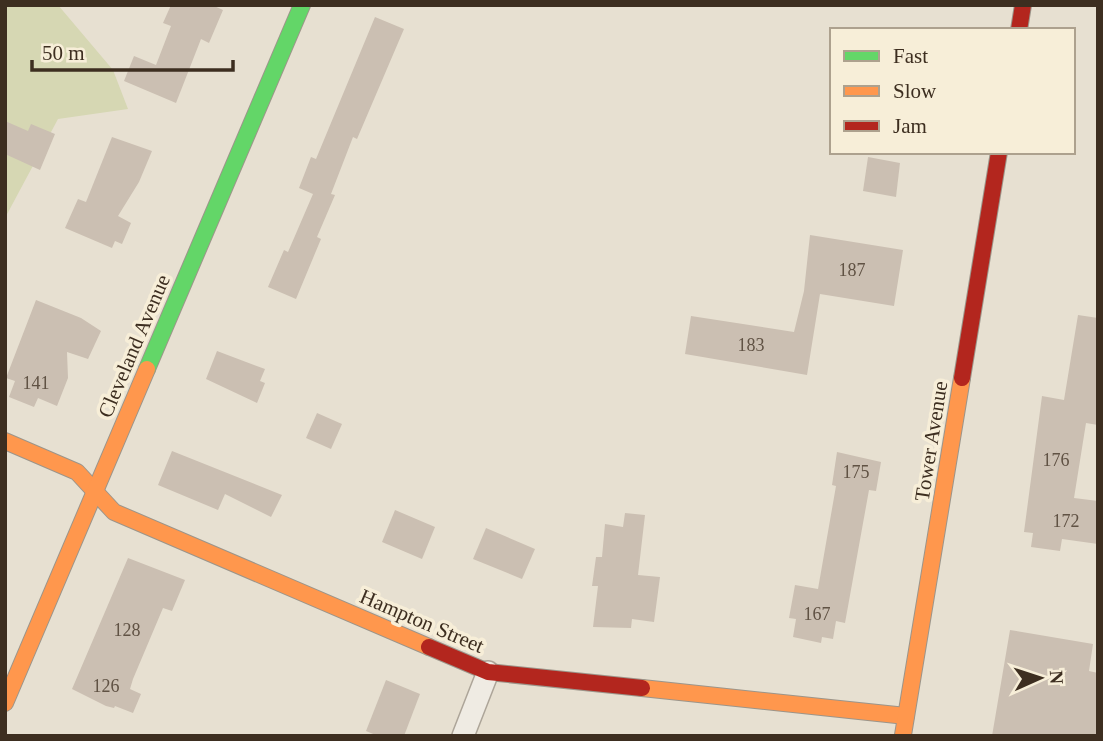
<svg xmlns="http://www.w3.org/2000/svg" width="1103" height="741" font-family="Georgia,serif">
<rect width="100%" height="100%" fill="#e7e0d1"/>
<path fill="#d6d7b3" d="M5 5H58L113 70 128 109 58 119 5 218Z"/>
<g fill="#cbbfb2">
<path d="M171 5H212L223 10 209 43 201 39 176 103 124 81 134 56 156 65 171 26 163 23Z"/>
<path d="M375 17 404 29 357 139 353 137 331 194 335 195 317 237 321 239 296 299 268 287 284 250 288 252 313 194 299 188 311 157 316 159Z"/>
<path d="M5 121 28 131 31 124 55 134 40 170 5 154Z"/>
<path d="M112 137 152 151 139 182 118 216 131 223 122 244 115 241 112 248 65 228 78 199 86 202Z"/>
<path d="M868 157 900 163 896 197 863 191Z"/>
<path d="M810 235 903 250 894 306 820 294 807 375 685 354 691 316 794 332 804 291Z"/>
<path d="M36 300 81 318 101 331 88 359 67 352 68 378 57 406 38 398 34 407 9 397 15 381 6 378Z"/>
<path d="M1078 315 1098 318V425L1086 423 1074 498 1098 501V544L1062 539 1060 551 1031 547 1033 533 1024 532 1042 396 1064 400Z"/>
<path d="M217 351 265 369 260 381 265 383 257 403 206 379Z"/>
<path d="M317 413 342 424 331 449 306 438Z"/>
<path d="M172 451 282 495 271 517 225 494 218 510 158 485Z"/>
<path d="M837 452 881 462 876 491 869 490 845 623 836 621 833 639 822 637 821 643 793 637 796 619 789 618 795 585 818 589 836 486 832 485Z"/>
<path d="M395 510 435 527 422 559 382 542Z"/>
<path d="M625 513 645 515 638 575 660 577 654 622 632 619 631 628 593 627 598 586H592L596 557H602L605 524 623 527Z"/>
<path d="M486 528 535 549 522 579 473 559Z"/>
<path d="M128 558 185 580 172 611 163 608 133 679 130 689 141 694 133 713 115 706 114 708 106 706 72 689Z"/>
<path d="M1010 630 1093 644 1089 671 1098 673V736H992Z"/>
<path d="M386 680 420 694 404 736H378L366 731Z"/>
</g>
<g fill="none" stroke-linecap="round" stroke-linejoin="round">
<defs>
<path id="street" d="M463 736 488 672"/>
<path id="fast" d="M147 369 302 5"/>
<g id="slow">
<path d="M5 441 77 472 114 512 429 647"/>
<path d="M642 688 906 716"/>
<path d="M5 703 147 369"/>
<path d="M903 735 962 378"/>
</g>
<g id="jam">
<path d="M1019 30 1023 5"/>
<path d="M962 378 999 152"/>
<path d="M429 647 488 672 642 688"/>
</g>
</defs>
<use href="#street" stroke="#ada599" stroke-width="24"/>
<use href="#fast" stroke="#9c958a" stroke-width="18"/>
<use href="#slow" stroke="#9c958a" stroke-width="18"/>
<use href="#jam" stroke="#9c958a" stroke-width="18"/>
<use href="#street" stroke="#efebe3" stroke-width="21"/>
<use href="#fast" stroke="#63d668" stroke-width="16"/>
<use href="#slow" stroke="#ff974d" stroke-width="16"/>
<use href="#jam" stroke="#b3261e" stroke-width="16"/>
</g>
<g text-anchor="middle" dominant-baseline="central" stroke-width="7" stroke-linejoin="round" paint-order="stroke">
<g font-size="18" fill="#605244">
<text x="852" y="270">187</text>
<text x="751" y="345">183</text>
<text x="36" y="383">141</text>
<text x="1056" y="460">176</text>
<text x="856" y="472">175</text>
<text x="1066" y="521">172</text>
<text x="817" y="614">167</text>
<text x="127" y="630">128</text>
<text x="106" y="686">126</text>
</g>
<g font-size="21" fill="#3d2e20" stroke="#f7eed8">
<text transform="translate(134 346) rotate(-67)">Cleveland Avenue</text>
<text transform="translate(931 441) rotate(-81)">Tower Avenue</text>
<text transform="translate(422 621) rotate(23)">Hampton Street</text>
</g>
</g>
<rect width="1103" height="741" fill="none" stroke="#3d2e20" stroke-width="14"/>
<rect x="830" y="28" width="245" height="126" fill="#f7eed8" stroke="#ada18e" stroke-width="2"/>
<rect x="844" y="51" width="35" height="10" fill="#63d668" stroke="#ada18e" stroke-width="2"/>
<text x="893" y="63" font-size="21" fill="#3d2e20">Fast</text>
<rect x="844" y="86" width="35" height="10" fill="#ff974d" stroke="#ada18e" stroke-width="2"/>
<text x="893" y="98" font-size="21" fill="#3d2e20">Slow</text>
<rect x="844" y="121" width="35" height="10" fill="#b3261e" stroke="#ada18e" stroke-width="2"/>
<text x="893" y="133" font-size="21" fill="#3d2e20">Jam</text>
<g transform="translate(1040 678) rotate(87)" stroke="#f7eed8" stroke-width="5" paint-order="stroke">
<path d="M0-5L12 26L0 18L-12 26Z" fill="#3d2e20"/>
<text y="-10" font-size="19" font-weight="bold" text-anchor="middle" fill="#3d2e20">N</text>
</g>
<path d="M32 60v10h201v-10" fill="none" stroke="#3d2e20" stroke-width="3.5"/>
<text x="42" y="60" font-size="21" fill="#3d2e20" stroke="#f7eed8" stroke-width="5" paint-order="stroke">50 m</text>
</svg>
